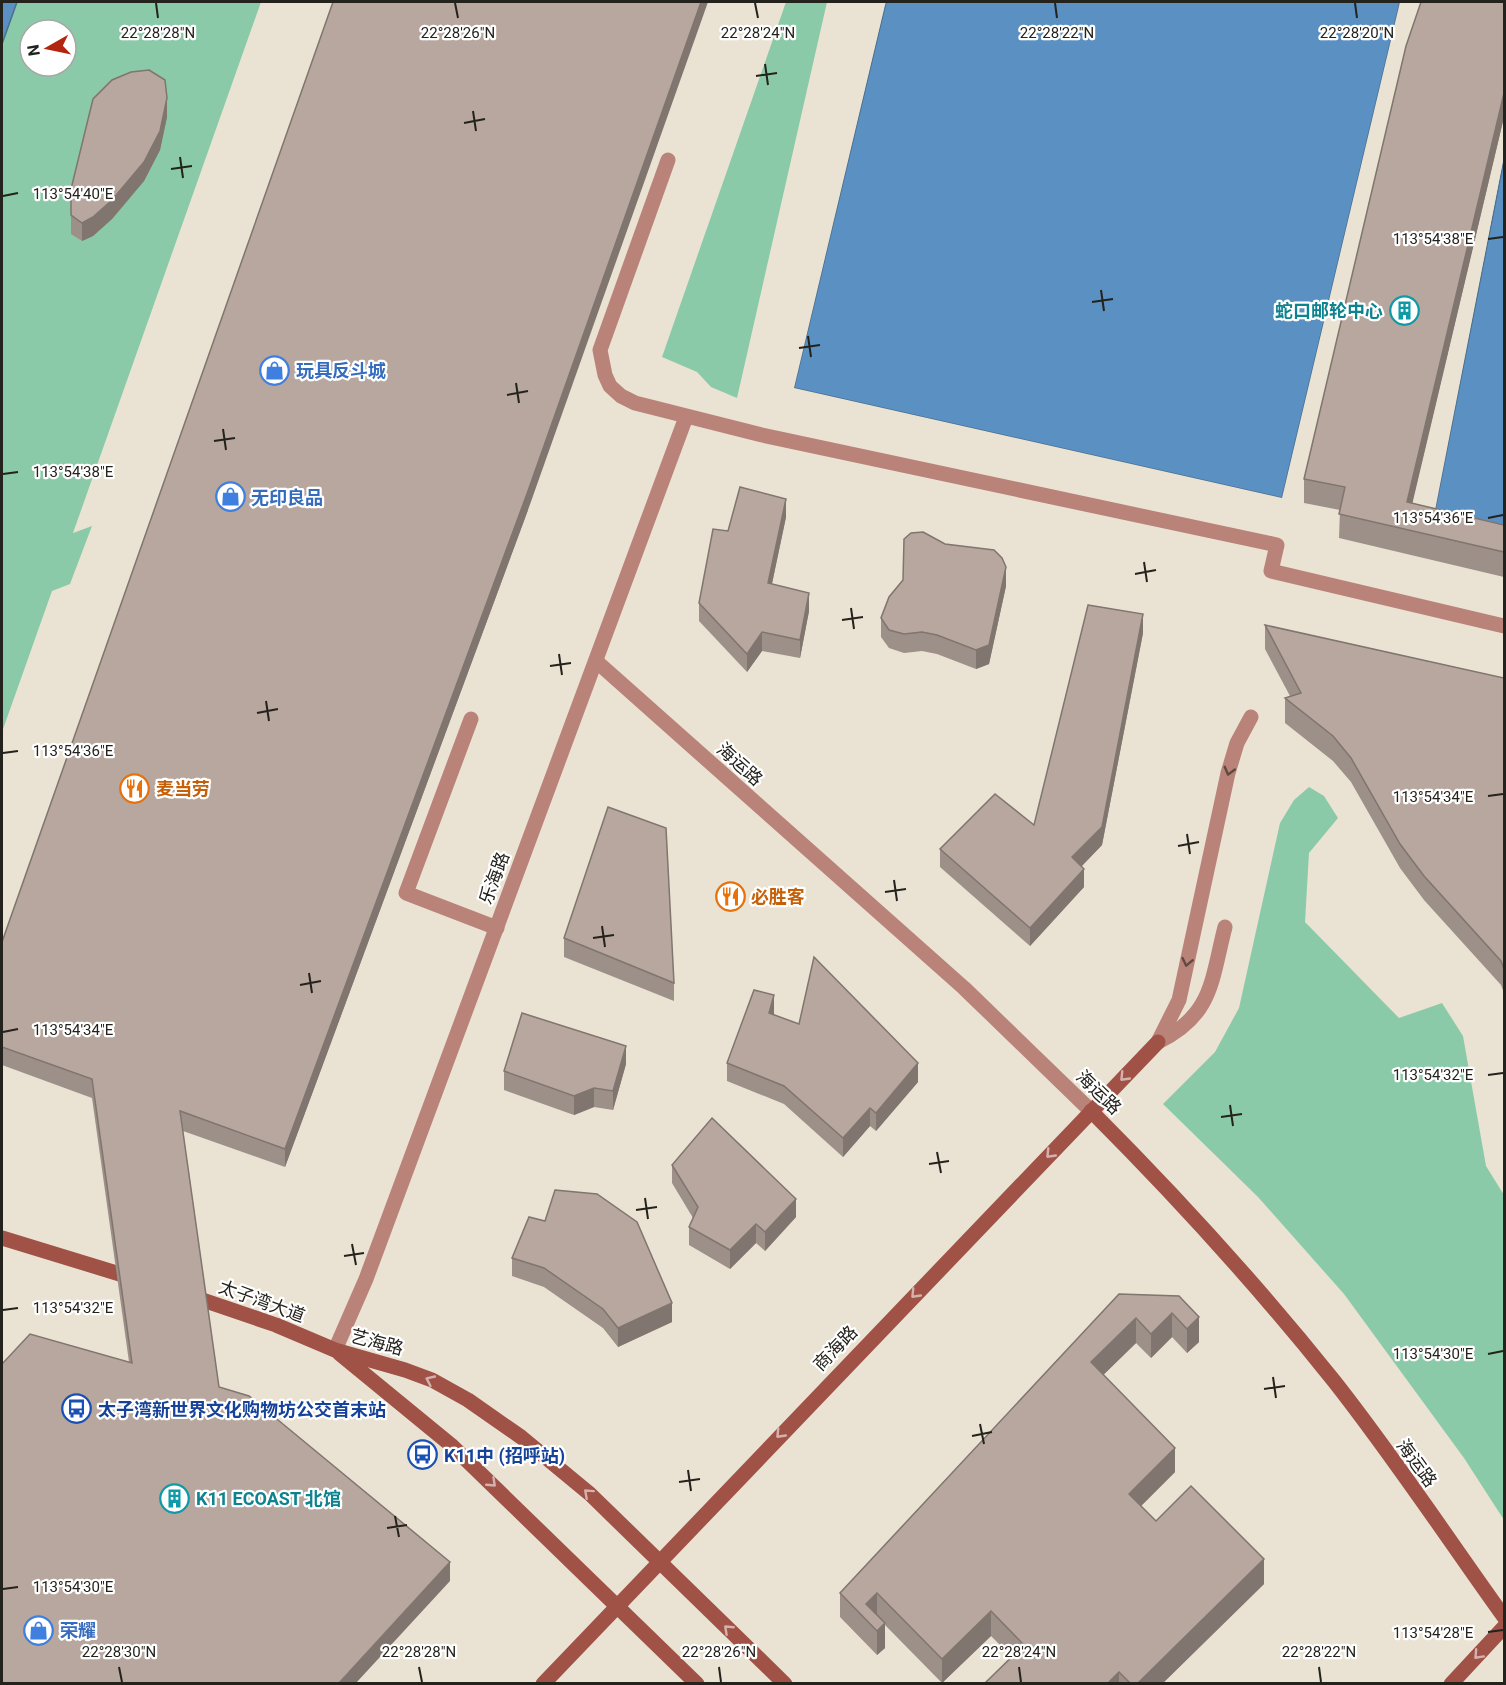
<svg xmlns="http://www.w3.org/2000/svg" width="1506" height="1685" font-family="Roboto,'Noto Sans SC',sans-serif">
<rect width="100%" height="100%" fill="#eae3d3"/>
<g fill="#8bcaa8" fill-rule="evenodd">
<path d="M17 2H261L73 533 92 526 70 584 52 591 2 732V44ZM30 30H66V66H30Z"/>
<path d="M786 2H827L737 398 711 387 697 372 662 357Z"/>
<path d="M1309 787 1324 796 1338 818 1309 853 1305 922 1399 1018 1442 1003 1463 1036 1486 1166 1504 1195V1520L1464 1458 1344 1294 1258 1197 1163 1104 1215 1052 1239 1008 1280 823 1294 800Z"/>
</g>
<g fill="#5b90c2" stroke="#4a6f90" stroke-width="1.5">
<path d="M2 2H17L2 44Z"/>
<path d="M886 2H1400L1282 498 794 388Z"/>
<path d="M1504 159V549L1431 531Z"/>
</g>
<g fill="#eae3d3">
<path d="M883 2H886L885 5 794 388 1282 498 1400 2H1403L1284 501 791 390Z"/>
<path d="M1504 156 1431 531 1504 549V552L1428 531 1502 158Z"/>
</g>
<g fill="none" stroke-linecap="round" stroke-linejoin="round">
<g stroke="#ba8379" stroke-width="15">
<path d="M668 160 600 350 605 375 610 386 621 396 635 403 762 435 1277 545 1271 571 1504 626"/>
<path d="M471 719 406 893 497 928"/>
<path d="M1158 1042 1179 1000 1228 773 1237 743 1251 717"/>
<path d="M1158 1042C1213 1015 1211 981 1225 927"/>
</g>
<g stroke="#ba8379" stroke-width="15">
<path d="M596 661 964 988 1091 1111"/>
<path d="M335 1350 366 1279 686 417"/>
</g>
<g stroke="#a05246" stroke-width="15">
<path d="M1091 1111C1177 1197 1258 1286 1334 1381 1394 1457 1448 1539 1504 1617"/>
<path d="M2 1238 136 1279"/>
<path d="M188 1295 276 1325 335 1350 405 1370 432 1380 468 1400 521 1437 590 1494 785 1684"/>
<path d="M340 1354 451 1445 697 1684"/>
<path d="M543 1684 1158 1042"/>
<path d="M1451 1684 1504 1627"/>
</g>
</g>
<g fill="#9d9088">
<path d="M1504 2V117L1412 503 1504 525V577L1339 538 1340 510 1304 503V479Z"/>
<path d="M167 117 160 150 144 181 112 219 93 236 82 241 71 234V189Z"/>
<path d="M528 510 285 1167 183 1131 219 1387 450 1581 129 1362 92 1098 2 1065V942Z"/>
<path d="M786 517 772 584 809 611 800 658 762 651 747 672 699 621V603L728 531Z"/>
<path d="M1006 586 989 664 976 669 937 654 922 651 904 653 889 648 881 637V618Z"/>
<path d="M1265 625 1504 678V993L1501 985 1424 900 1400 868 1351 782 1333 761 1285 723V698L1290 696 1265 649Z"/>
<path d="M1143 633 1102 845 1082 866 1084 887 1030 946 940 867V849L1034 825Z"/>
<path d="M564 938 674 983V1001L564 957Z"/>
<path d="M774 1015 918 1082 876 1131 870 1126 843 1157 784 1104 727 1081V1063Z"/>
<path d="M626 1064 613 1110 594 1107 574 1115 504 1090V1071Z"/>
<path d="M672 1165 796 1217 765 1251 756 1243 730 1269 689 1245V1227L693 1218 672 1183Z"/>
<path d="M529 1217 672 1322 618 1347 603 1328 544 1287 512 1276V1258Z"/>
<path d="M1119 1294 1179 1296 1199 1342 1187 1353 1172 1337 1151 1358 1136 1343 1103 1375 1175 1472 1141 1506 1156 1521 1264 1584 1163 1683H985L1012 1657 991 1636 942 1683 885 1625V1648L877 1655 840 1617V1593Z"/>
</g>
<g fill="#80756f">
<path d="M701 2H708L528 510 285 1167V1149Z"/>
<path d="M1504 93V117L1407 526V502Z"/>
<path d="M167 98V117L160 150 144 181 112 219 93 236 82 241V223Z"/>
<path d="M786 499V517L768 602V583Z"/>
<path d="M1006 567V586L989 664 976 669V650Z"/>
<path d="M809 593V611L800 658V640Z"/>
<path d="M1143 614V633L1102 845 1072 876V857Z"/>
<path d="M762 632V651L747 672V654Z"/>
<path d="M1084 869V887L1030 946V928Z"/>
<path d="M774 995V1014L769 1032V1013Z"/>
<path d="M626 1046V1064L613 1110V1091Z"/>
<path d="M918 1063V1082L876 1131V1113Z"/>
<path d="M594 1088V1107L574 1115V1096Z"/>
<path d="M870 1108V1126L843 1157V1138Z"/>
<path d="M796 1199V1217L765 1251V1232Z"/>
<path d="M756 1224V1243L730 1269V1250Z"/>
<path d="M672 1303V1322L618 1347V1328Z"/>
<path d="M1172 1313V1337L1151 1358V1334Z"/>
<path d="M1199 1317V1342L1187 1353V1329Z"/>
<path d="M1136 1318V1343L1091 1387V1362Z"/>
<path d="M1175 1448V1472L1129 1518V1494Z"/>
<path d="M1264 1559V1584L1163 1683H1138Z"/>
<path d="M450 1562V1581L356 1683H339Z"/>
<path d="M877 1593V1617L866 1604Z"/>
<path d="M991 1611V1636L942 1683V1659Z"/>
<path d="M885 1623V1648L877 1655V1631Z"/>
<path d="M1119 1672V1683H1108Z"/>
</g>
<g fill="#b7a79e" stroke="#80756f" stroke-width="1.5">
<path d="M333 2H701L528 491 285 1149 180 1111 219 1387 249 1396 450 1562 339 1683H2V1364L30 1334 132 1363 92 1079 2 1047V942Z"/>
<path d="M1421 2H1504V93L1407 502 1504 525V552L1339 514 1345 487 1304 479 1406 46Z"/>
<path d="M149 70 165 80 167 98 160 131 144 162 112 200 93 217 82 223 71 215V189L93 99 112 80 131 72Z"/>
<path d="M740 487 786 499 768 583 809 593 800 640 762 632 747 654 699 603 713 529 728 531Z"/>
<path d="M923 532 945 544 994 550 1002 558 1006 567 989 645 976 650 937 635 922 632 904 634 889 630 881 618 889 597 903 580 904 539 911 533Z"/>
<path d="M1088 605 1143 614 1102 827 1072 857 1084 869 1030 928 940 849 995 794 1034 825Z"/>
<path d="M1265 625 1504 678V969L1501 961 1424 876 1400 844 1351 758 1333 736 1285 698 1301 693Z"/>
<path d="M608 807 666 828 674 983 564 938Z"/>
<path d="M814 957 918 1063 876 1113 870 1108 843 1138 784 1086 727 1063 754 990 774 995 769 1013 799 1024Z"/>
<path d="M522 1013 626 1046 613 1091 594 1088 574 1096 504 1071Z"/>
<path d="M712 1118 796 1199 765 1232 756 1224 730 1250 689 1227 698 1207 672 1165Z"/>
<path d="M555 1190 597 1194 637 1222 672 1303 618 1328 603 1309 544 1268 512 1258 529 1217 545 1221Z"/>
<path d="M1119 1294 1179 1296 1199 1317 1187 1329 1172 1313 1151 1334 1136 1318 1091 1362 1175 1448 1129 1494 1156 1521 1191 1486 1264 1559 1138 1683H1130L1119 1672 1108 1683H985L1024 1645 991 1611 942 1659 877 1593 866 1604 885 1623 877 1631 840 1593Z"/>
</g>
<defs><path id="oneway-chevron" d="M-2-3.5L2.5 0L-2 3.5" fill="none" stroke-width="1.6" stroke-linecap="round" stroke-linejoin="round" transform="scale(1.5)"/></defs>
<g stroke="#604941">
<use href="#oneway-chevron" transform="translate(1229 771) rotate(105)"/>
<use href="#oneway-chevron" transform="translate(1187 962) rotate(102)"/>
</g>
<g stroke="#d4b1ac">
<use href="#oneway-chevron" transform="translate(1124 1077) rotate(134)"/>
<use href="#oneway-chevron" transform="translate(1050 1154) rotate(134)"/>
<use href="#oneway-chevron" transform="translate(915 1294) rotate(134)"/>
<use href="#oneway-chevron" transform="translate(430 1380) rotate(-155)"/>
<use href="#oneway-chevron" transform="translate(780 1434) rotate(134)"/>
<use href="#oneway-chevron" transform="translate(492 1483) rotate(43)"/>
<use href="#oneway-chevron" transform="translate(588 1493) rotate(-138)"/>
<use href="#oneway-chevron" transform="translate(728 1629) rotate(-137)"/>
<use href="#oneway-chevron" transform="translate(1478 1655) rotate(133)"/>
</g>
<path fill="none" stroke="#24221c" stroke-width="2" d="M156 3 158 18M455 3 458 18M755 3 758 18M1055 3 1057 18M1355 3 1357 18M765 64 768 85M756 76 777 73M473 111 476 131M464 123 485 119M180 157 183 178M171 169 192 166M3 196 18 193M1488 239 1503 237M1101 290 1104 311M1092 302 1113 299M808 336 811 357M799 348 820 345M516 383 519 403M507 395 528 391M223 429 226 450M214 441 235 438M3 474 18 472M1488 518 1503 515M1144 562 1147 582M1135 574 1156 570M851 608 854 629M842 620 863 617M559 654 562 675M550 666 571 663M266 701 269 721M257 713 278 709M3 753 18 751M1488 796 1503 794M1187 834 1190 854M1178 846 1199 842M894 880 897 901M885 892 906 889M602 926 605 947M593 938 614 935M309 973 312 993M300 985 321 981M3 1032 18 1029M1488 1075 1503 1073M1230 1105 1233 1126M1221 1117 1242 1114M937 1152 941 1173M929 1164 949 1161M645 1198 648 1219M636 1210 657 1207M352 1244 356 1265M344 1256 364 1253M3 1310 18 1308M1488 1354 1503 1351M1273 1377 1276 1398M1264 1389 1285 1386M980 1424 984 1444M972 1436 992 1432M688 1470 691 1491M679 1482 700 1479M395 1516 399 1537M387 1528 407 1525M3 1589 18 1587M1488 1632 1503 1630M119 1667 122 1682M419 1667 422 1682M719 1667 721 1682M1019 1667 1021 1682M1319 1667 1321 1682"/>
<defs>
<symbol id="building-ring" viewBox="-11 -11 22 22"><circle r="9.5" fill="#fff" stroke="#0f9aa8" stroke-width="1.5"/><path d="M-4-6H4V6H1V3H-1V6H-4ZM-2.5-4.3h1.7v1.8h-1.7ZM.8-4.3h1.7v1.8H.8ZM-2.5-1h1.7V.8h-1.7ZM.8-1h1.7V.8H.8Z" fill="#0f9aa8"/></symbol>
<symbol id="shop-ring" viewBox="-11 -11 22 22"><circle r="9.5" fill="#fff" stroke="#3f7fe0" stroke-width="1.5"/><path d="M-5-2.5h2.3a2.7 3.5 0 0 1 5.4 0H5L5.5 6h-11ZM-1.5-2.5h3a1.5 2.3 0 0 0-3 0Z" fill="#3f7fe0"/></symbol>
<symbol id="restaurant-ring" viewBox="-11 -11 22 22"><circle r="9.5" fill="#fff" stroke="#e8710a" stroke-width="1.5"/><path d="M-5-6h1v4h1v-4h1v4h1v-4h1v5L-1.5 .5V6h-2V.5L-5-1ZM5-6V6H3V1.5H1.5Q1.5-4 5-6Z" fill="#e8710a"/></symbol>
<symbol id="bus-ring" viewBox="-11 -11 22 22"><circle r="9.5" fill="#fff" stroke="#1a4fb4" stroke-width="1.5"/><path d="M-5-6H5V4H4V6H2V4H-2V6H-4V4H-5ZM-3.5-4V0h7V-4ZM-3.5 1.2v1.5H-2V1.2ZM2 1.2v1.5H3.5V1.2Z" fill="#1a4fb4"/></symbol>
</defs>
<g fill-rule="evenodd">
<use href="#building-ring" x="1388" y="294" width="33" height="33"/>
<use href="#shop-ring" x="258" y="354" width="33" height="33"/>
<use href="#shop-ring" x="214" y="480" width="33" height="33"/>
<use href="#restaurant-ring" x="118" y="772" width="33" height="33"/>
<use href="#restaurant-ring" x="714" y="880" width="33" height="33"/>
<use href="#bus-ring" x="60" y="1392" width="33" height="33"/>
<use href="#bus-ring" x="406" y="1438" width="33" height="33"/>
<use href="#building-ring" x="158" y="1482" width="33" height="33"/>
<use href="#shop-ring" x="22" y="1614" width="33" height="33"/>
</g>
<g text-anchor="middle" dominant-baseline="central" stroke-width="4.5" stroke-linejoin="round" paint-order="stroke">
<g font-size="18" font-weight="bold" fill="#0d838f" stroke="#fff" text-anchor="end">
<text x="1383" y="310">蛇口邮轮中心</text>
<text x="196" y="1498" text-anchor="start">K11 ECOAST 北馆</text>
</g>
<g font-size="18" font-weight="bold" fill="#366cbe" stroke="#fff" text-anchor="start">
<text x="296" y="370">玩具反斗城</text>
<text x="251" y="497">无印良品</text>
<text x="60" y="1630">荣耀</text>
</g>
<g font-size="18" fill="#24221c" stroke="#fff">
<text transform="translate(740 764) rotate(42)">海运路</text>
<text transform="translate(494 878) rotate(-70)">乐海路</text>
<text transform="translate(1099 1092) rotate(44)">海运路</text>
<text transform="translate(262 1301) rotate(20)">太子湾大道</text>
<text transform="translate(377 1342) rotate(15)">艺海路</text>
<text transform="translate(835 1348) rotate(-46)">商海路</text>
<text transform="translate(1417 1463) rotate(54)">海运路</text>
</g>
<g font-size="18" font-weight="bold" fill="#c56008" stroke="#fff" text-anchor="start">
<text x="156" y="788">麦当劳</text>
<text x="751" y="896">必胜客</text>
</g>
<g font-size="18" font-weight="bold" fill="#164399" stroke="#fff" text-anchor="start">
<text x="98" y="1409">太子湾新世界文化购物坊公交首末站</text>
<text x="444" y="1455">K11中 (招呼站)</text>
</g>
</g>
<g font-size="15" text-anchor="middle" fill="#24221c" stroke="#fff" stroke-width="4.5" stroke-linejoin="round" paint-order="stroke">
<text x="1357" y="38">22°28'20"N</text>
<text x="158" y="38">22°28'28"N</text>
<text x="458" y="38">22°28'26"N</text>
<text x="758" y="38">22°28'24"N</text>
<text x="1057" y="38">22°28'22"N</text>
<text x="73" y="199">113°54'40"E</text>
<text x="1433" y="244">113°54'38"E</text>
<text x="73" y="477">113°54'38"E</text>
<text x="1433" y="523">113°54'36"E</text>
<text x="73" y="756">113°54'36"E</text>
<text x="1433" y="802">113°54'34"E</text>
<text x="73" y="1035">113°54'34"E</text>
<text x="1433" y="1080">113°54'32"E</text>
<text x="73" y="1313">113°54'32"E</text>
<text x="1433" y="1359">113°54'30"E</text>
<text x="73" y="1592">113°54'30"E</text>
<text x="1433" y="1638">113°54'28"E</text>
<text x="119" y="1657">22°28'30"N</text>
<text x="419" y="1657">22°28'28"N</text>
<text x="719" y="1657">22°28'26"N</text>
<text x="1019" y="1657">22°28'24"N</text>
<text x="1319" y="1657">22°28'22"N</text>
</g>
<rect width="1506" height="1685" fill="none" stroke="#24221c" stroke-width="6"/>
<g transform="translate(48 48) rotate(261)"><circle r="28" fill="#ffffff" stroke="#a7a7a4" stroke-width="1.5"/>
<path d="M0-4.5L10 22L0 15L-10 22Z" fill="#b2250f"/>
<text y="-9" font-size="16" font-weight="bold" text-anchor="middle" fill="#24221c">N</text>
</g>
</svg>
